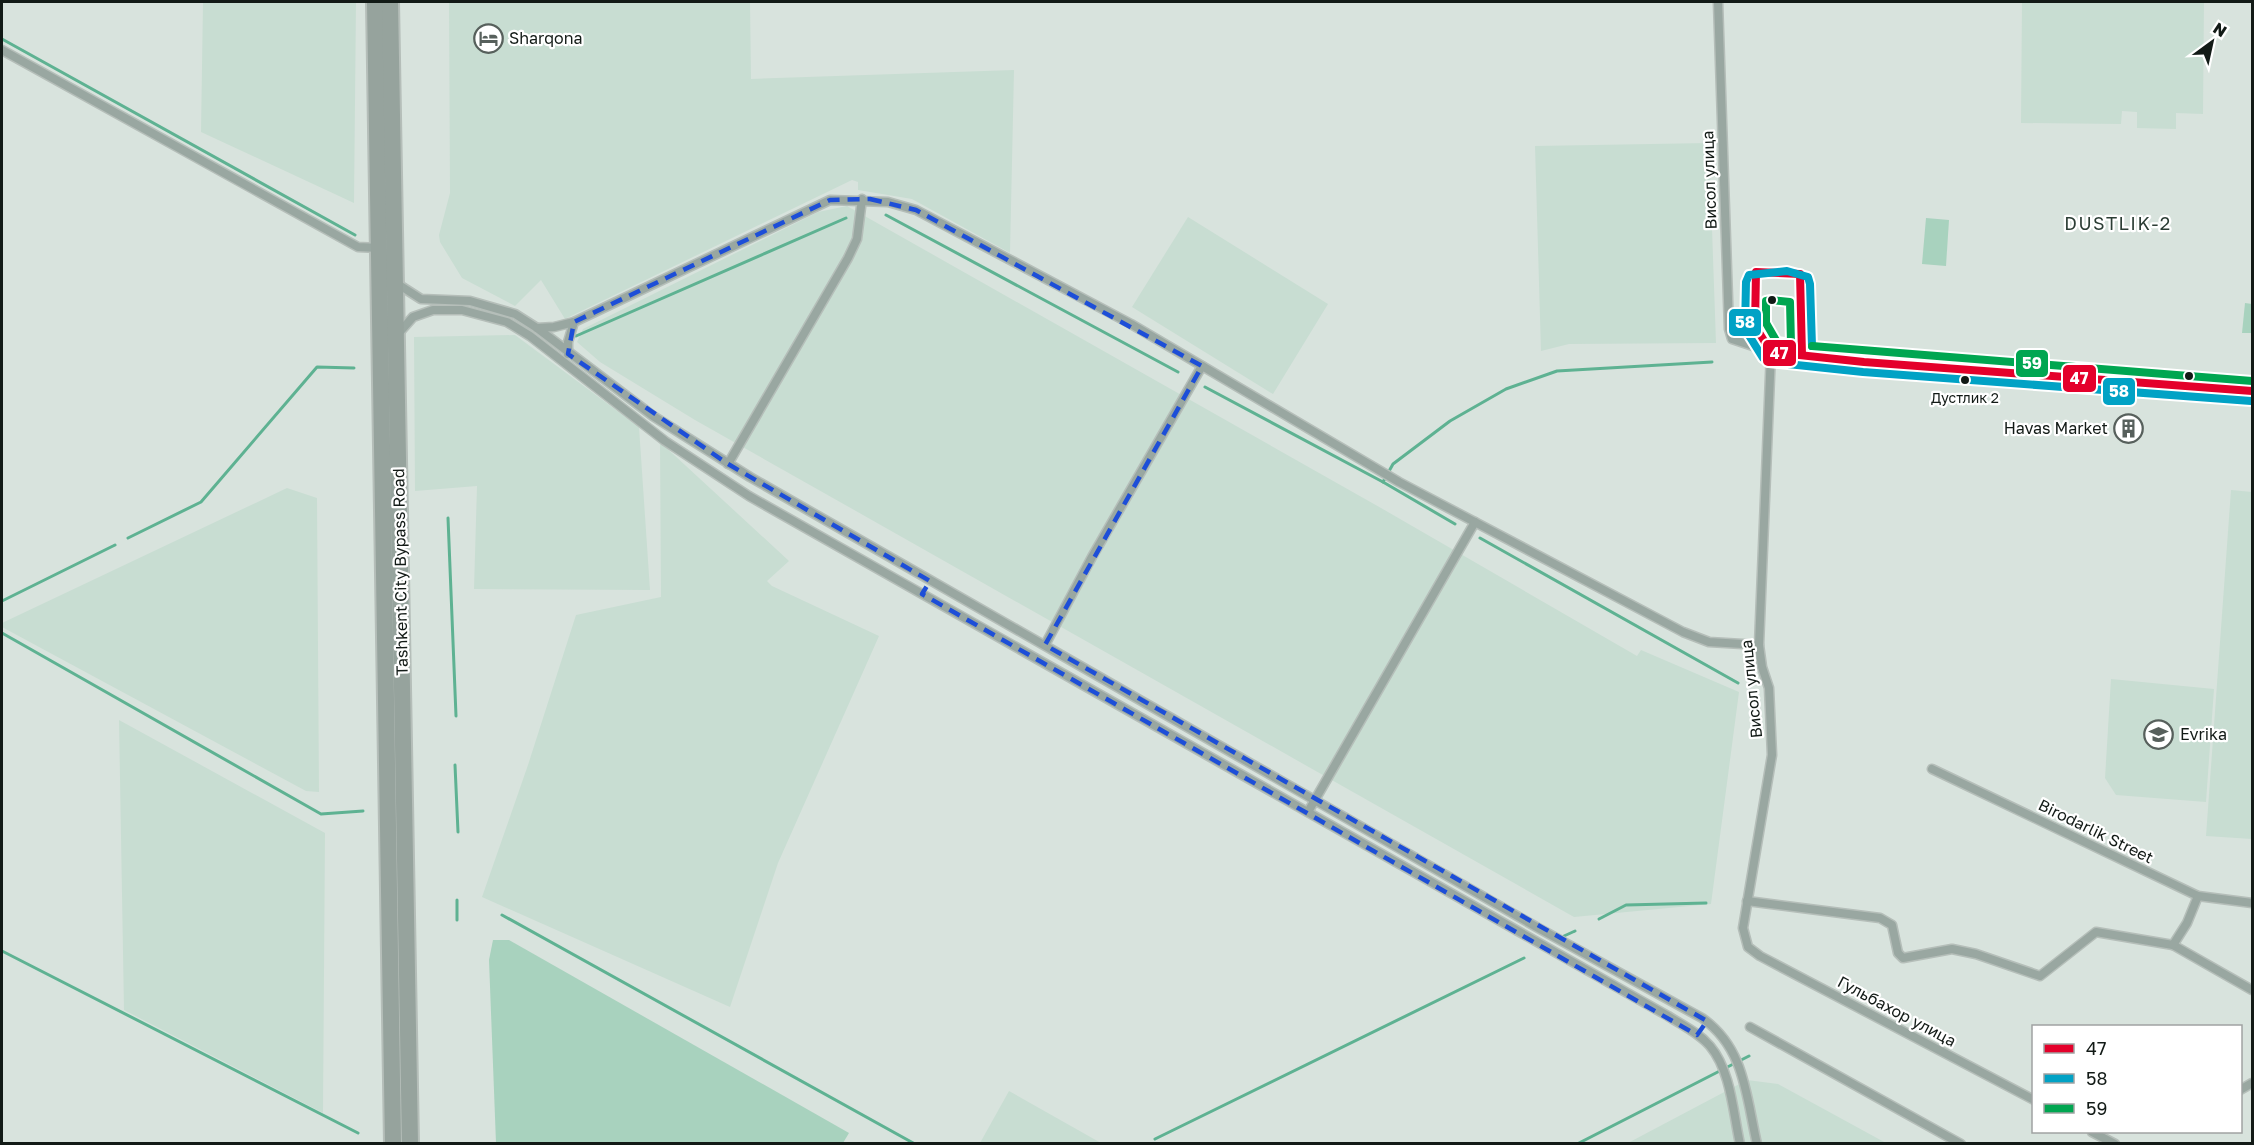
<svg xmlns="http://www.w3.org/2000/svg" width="2254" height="1145" font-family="'Golos Text',sans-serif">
<rect width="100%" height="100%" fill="#d8e3dd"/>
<g fill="#c8ddd2">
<path d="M203 2H356L354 203 201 132Z"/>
<path d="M449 2H750L751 79 1014 70 1010 253 912 199 858 190V182L852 180 565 319 541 280 515 306 462 278 440 242 439 235 450 193Z"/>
<path d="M2022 2H2204L2203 114 2176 113V129L2137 128V112L2122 111 2121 124 2021 123Z"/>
<path d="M1709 143 1716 343 1569 344 1541 351 1535 146Z"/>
<path d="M847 206 1381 508 1637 656 1641 650 1739 692 1711 904 1574 917 695 420 600 362 577 342 583 329 818 212Z"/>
<path d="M1188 217 1328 304 1273 394 1132 307Z"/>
<path d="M515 335 639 427 650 590 474 589 477 486 415 491 414 337Z"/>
<path d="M660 442 789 561 767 581 772 586 879 636 778 863 730 1007 482 897 528 765 576 615 661 597Z"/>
<path d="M287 488 317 498 319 792 306 791 2 627V623Z"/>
<path d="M2231 490 2252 492V839L2206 836Z"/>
<path d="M2111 679 2214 689 2206 802 2116 795 2105 778Z"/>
<path d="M119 720 325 833 323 1113 124 1010Z"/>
<path d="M1747 1080 1778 1084 1886 1143 1626 1144Z"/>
<path d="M1009 1091 1101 1143H980Z"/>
</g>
<g fill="#a8d2be">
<path d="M1926 218 1949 220 1946 266 1922 264Z"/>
<path d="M2245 303 2252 304V333H2242Z"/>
<path d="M493 940H509L849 1133 843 1143H496L489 960Z"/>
</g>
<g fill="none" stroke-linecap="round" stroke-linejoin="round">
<g stroke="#5eb292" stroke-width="3">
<path d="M2 39 355 235"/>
<path d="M886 215 1178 372"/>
<path d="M576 336 846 218"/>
<path d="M1205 387 1383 482 1455 524"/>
<path d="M1383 482 1393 464 1450 421 1506 389 1557 371 1712 362"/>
<path d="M448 518 456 716"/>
<path d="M128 538 201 502 317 367 354 368"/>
<path d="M1480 538 1738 683"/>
<path d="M2 601 115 545"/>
<path d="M2 633 321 814 363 811"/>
<path d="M455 765 458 832"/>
<path d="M457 900V920"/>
<path d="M502 915 915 1144"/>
<path d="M1599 919 1626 905 1706 903"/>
<path d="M1564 936 1575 931"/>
<path d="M2 951 358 1133"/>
<path d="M1155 1139 1524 958"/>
<path d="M1577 1144 1749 1056"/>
</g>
<defs>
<g id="street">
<path d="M1718 2 1729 329 1732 339 1771 352 1864 362 2252 391"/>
<path d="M2 50 358 247 379 248"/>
<path d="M396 283 421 299 470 301 515 314 537 328 653 416 750 477 1540 929 1702 1018C1745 1048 1746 1096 1757 1144"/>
<path d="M537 328 554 327 574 322 830 200 888 202 916 210 1131 324 1399 482 1683 632 1709 642 1759 645"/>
<path d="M397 335 413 317 433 310H462L507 322 530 336 665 441 749 496 1668 1016C1682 1025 1699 1033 1710 1046 1731 1071 1733 1112 1740 1144"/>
<path d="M1771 352 1759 645 1762 667 1769 688 1772 755 1743 928 1748 947 1760 956 2034 1100"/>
<path d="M568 354V342L574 322"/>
<path d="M728 464 848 258 857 239 862 199"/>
<path d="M1045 645 1092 557 1202 366"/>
<path d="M1932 769 2198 896 2252 903"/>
<path d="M1308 812 1475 522"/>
<path d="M1747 901 1880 918 1892 925 1898 953 1903 958 1952 949 1976 954 2040 976 2096 932 2173 945 2252 990"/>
<path d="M2173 945 2187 923 2198 896"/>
<path d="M1750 1027 1961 1144"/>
<path d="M2240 1090 2252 1083"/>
<path d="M2092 1132 2115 1144"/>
</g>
<g id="highway">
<path d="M375 2 393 1144"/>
<path d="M390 2 410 1144"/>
</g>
</defs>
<use href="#street" stroke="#b5beb9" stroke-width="11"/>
<use href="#highway" stroke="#b5beb9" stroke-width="20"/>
<use href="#street" stroke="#99a7a1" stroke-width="8"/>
<use href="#highway" stroke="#96a39d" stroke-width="16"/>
<defs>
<path id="bus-1" d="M1802 355 1800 274 1756 272 1755 326 1771 352 1864 362 2252 391"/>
<path id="bus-2" d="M1812 346 1810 284 1808 277 1787 271 1749 275 1746 282 1745 329 1763 358 1769 362 1863 372 2251 401"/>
<g id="bus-3">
<path d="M1771 300 1790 302 1791 344 1777 342 1766 323V301Z"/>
<path d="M1812 346 2252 381"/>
</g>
</defs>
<use href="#bus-1" stroke="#fff" stroke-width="12"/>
<use href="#bus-2" stroke="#fff" stroke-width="12"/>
<use href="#bus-3" stroke="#fff" stroke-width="12"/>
<use href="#bus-1" stroke="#e4002b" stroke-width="8"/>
<use href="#bus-2" stroke="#01a2c5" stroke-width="8"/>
<use href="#bus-3" stroke="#00a651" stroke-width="8"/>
</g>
<path fill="none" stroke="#1d4ed8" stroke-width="4.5" stroke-dasharray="12 8" stroke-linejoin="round" d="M870 199 916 210 1202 366 1045 645 1707 1021 1697 1035 922 594 930 581 728 464 568 354 574 322 830 200Z"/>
<defs>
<symbol id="hotel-ring" viewBox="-11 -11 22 22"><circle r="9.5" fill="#fff" stroke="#57605c" stroke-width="1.5"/><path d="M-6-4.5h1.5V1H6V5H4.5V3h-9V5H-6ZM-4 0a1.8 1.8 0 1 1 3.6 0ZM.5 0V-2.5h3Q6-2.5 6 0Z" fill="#57605c"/></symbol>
<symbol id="building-ring" viewBox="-11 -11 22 22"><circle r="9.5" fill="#fff" stroke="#57605c" stroke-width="1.5"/><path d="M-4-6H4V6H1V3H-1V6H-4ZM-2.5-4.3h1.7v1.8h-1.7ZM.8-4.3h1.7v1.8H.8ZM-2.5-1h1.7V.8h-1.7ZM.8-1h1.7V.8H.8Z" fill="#57605c"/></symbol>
<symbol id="school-ring" viewBox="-11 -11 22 22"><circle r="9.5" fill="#fff" stroke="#57605c" stroke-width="1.5"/><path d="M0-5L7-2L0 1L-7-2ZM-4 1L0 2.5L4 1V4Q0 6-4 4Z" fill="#57605c"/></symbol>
</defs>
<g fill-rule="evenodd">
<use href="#hotel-ring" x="472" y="22" width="33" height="33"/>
<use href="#building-ring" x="2112" y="412" width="33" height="33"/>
<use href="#school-ring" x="2142" y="718" width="33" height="33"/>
</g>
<g fill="#121a16" stroke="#fff" stroke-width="2">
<circle cx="1772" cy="300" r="5"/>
<circle cx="2189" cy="376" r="5"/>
<circle cx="1965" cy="380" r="5"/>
</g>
<g text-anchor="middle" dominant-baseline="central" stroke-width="4.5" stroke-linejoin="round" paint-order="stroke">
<g font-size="14" fill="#121a16" stroke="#fff">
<text x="1965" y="397">Дустлик 2</text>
</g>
<g font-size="16" fill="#121a16" stroke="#fff" text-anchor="start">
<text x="509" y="38">Sharqona</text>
<text x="2108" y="428" text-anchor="end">Havas Market</text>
<text x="2180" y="734">Evrika</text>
</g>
<g font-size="16" fill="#121a16" stroke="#fff">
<text transform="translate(1709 180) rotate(-92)">Висол улица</text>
<text transform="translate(400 572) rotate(-91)">Tashkent City Bypass Road</text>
<text transform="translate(1751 689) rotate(-96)">Висол улица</text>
<text transform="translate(2096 831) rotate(26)">Birodarlik Street</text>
<text transform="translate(1897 1011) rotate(28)">Гульбахор улица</text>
</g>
<g font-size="18" letter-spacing="1.5" fill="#2b3d34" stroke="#fff">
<text x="2118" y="223">DUSTLIK-2</text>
</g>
</g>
<g stroke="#fff" stroke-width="2">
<rect x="1728" y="308" width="34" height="29" rx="6" fill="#01a2c5"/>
<rect x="1762" y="339" width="35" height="28" rx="6" fill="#e4002b"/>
<rect x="2015" y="349" width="34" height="29" rx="6" fill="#00a651"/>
<rect x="2062" y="364" width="35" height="29" rx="6" fill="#e4002b"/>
<rect x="2102" y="377" width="34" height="29" rx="6" fill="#01a2c5"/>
</g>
<g font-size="16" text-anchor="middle" font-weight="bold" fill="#fff">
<text x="1745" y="328">58</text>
<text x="1779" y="359">47</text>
<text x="2032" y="369">59</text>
<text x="2079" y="384">47</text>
<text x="2119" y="397">58</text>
</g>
<rect width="2254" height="1145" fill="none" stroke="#121a16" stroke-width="6"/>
<rect x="2032" y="1025" width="210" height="108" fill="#ffffff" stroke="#a0a3a2" stroke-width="1.5"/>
<rect x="2044" y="1044" width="30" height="9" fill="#e4002b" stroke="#a0a3a2" stroke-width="1.5"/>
<text x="2086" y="1055" font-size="18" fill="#121a16">47</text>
<rect x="2044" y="1074" width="30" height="9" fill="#01a2c5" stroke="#a0a3a2" stroke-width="1.5"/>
<text x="2086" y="1085" font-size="18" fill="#121a16">58</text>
<rect x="2044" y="1104" width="30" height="9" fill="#00a651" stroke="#a0a3a2" stroke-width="1.5"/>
<text x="2086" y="1115" font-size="18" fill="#121a16">59</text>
<g transform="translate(2212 42) rotate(33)" stroke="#ffffff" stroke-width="4.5" paint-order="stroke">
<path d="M0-4.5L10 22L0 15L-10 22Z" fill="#121a16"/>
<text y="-9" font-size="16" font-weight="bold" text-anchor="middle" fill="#121a16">N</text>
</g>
</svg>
